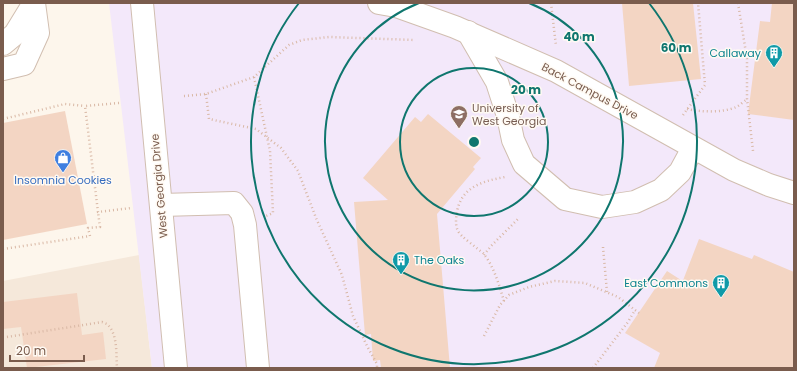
<svg xmlns="http://www.w3.org/2000/svg" width="797" height="371" font-family="Poppins,sans-serif">
<rect width="100%" height="100%" fill="#fdf6ec"/>
<path fill="#f5e8da" d="M139 255 152 368H3V281Z"/>
<path fill="#f3e8fa" d="M109 3H794V368H152Z"/>
<g fill="#f3d5c3">
<path d="M622 3H693L701 79 629 86Z"/>
<path d="M772 3H794V120L748 114 760 21 770 22Z"/>
<path d="M65 111 87 224 3 240V123Z"/>
<path d="M428 114 481 158 473 167 475 169 437 214 450 368H381L380 360 373 361 371 334 365 335 354 202 388 200 363 178 415 117 421 122Z"/>
<path d="M699 239 752 259 754 255 794 272V368H654L660 353 625 333 667 271 681 280 682 283Z"/>
<path d="M77 293 82 335 103 332 106 359 27 368 21 327 3 329V302Z"/>
</g>
<g fill="none" stroke-linecap="round" stroke-linejoin="round">
<defs>
<g id="minor">
<path d="M142 3 176 368"/>
<path d="M379 3 396 6 455 27 556 71 734 170 769 185 794 193"/>
<path d="M468 32 497 82 508 116 513 140 524 164 565 199 602 207 635 202 661 190 680 172 693 148"/>
<path d="M3 44 15 34 34 3"/>
<path d="M3 69 24 64 38 33 34 3"/>
<path d="M161 205 234 203 242 213 245 225 258 368"/>
</g>
</defs>
<use href="#minor" stroke="#d1beb0" stroke-width="24"/>
<g stroke="#d9b8a5" stroke-width="2.5" stroke-dasharray="1 3" stroke-linecap="butt">
<path d="M551 3 556 46"/>
<path d="M738 3 747 59V99L753 151"/>
<path d="M254 77 270 151 273 213 266 216"/>
<path d="M206 94 209 119 256 129 281 148 298 171 316 218 342 275 353 316 367 346 377 364V368"/>
<path d="M184 96 206 94 254 77 289 45 302 40 329 37 415 40"/>
<path d="M119 103 85 106 98 212 131 208"/>
<path d="M687 109C700 112 723 113 736 107 739 106 743 102 746 100"/>
<path d="M683 115 705 85 698 3"/>
<path d="M3 119 65 104 85 106"/>
<path d="M603 247 607 292"/>
<path d="M3 249 90 236 88 228 100 227 98 212"/>
<path d="M484 255 491 246 518 219"/>
<path d="M504 301C499 285 494 266 483 253 477 248 460 236 458 231 455 225 456 218 457 212 461 187 483 181 505 177"/>
<path d="M484 336 500 305 509 295 529 287 555 281 585 283 618 297 639 313"/>
<path d="M7 337 102 322 107 324C118 334 116 354 117 368"/>
<path d="M593 368 628 322 635 310"/>
</g>
<use href="#minor" stroke="#fff" stroke-width="22"/>
</g>
<g fill="none" stroke="#0f766e" stroke-width="2">
<circle cx="474" cy="142" r="74"/>
<path d="M529 3A149 149 0 1 1 419 3"/>
<path d="M649 3A223 223 0 1 1 299 3"/>
</g>
<defs>
<symbol id="building-pin" viewBox="-11 -11 22 30"><path d="M0 17L-7.5 6A9.5 9.5 0 1 1 7.5 6Z" fill="#0f9aa8" stroke="#fffaf3"/><path d="M-4-6H4V6H1V3H-1V6H-4ZM-2.5-4.3h1.7v1.8h-1.7ZM.8-4.3h1.7v1.8H.8ZM-2.5-1h1.7V.8h-1.7ZM.8-1h1.7V.8H.8Z" fill="#fff"/></symbol>
<symbol id="university-pin" viewBox="-11 -11 22 30"><path d="M0 17L-7.5 6A9.5 9.5 0 1 1 7.5 6Z" fill="#8d6e63" stroke="#fffaf3"/><path d="M0-5L7-2L0 1L-7-2ZM-4 1L0 2.5L4 1V4Q0 6-4 4Z" fill="#fff"/></symbol>
<symbol id="shop-pin" viewBox="-11 -11 22 30"><path d="M0 17L-7.5 6A9.5 9.5 0 1 1 7.5 6Z" fill="#3f7fe0" stroke="#fffaf3"/><path d="M-5-2.5h2.3a2.7 3.5 0 0 1 5.4 0H5L5.5 6h-11ZM-1.5-2.5h3a1.5 2.3 0 0 0-3 0Z" fill="#fff"/></symbol>
</defs>
<g fill-rule="evenodd">
<use href="#building-pin" x="764" y="43" width="20" height="27"/>
<use href="#university-pin" x="449" y="104" width="20" height="27"/>
<use href="#shop-pin" x="53" y="148" width="20" height="27"/>
<use href="#building-pin" x="391" y="250" width="20" height="27"/>
<use href="#building-pin" x="711" y="273" width="20" height="27"/>
</g>
<g text-anchor="middle" dominant-baseline="central" stroke-width="3" stroke-linejoin="round" paint-order="stroke">
<g font-size="11" fill="#0d838f" stroke="#fffaf3" text-anchor="end">
<text x="761" y="53">Callaway</text>
<text x="414" y="260" text-anchor="start">The Oaks</text>
<text x="708" y="283">East Commons</text>
</g>
<g font-size="11" fill="#7a5c4d" stroke="#fffaf3">
<text transform="translate(590 91) rotate(28)">Back Campus Drive</text>
<text transform="translate(159 186) rotate(-95)">West Georgia Drive</text>
</g>
<g font-size="11" fill="#785e54" stroke="#fffaf3" text-anchor="start">
<text x="472" y="108">University of<tspan x="472" dy="13">West Georgia</tspan></text>
</g>
<g font-size="11" fill="#366cbe" stroke="#fffaf3">
<text x="63" y="180">Insomnia Cookies</text>
</g>
</g>
<circle cx="474" cy="142" r="6" fill="#0f766e" stroke="#fffaf3" stroke-width="2"/>
<g font-size="12" text-anchor="middle" font-weight="bold" fill="#0f766e" stroke="#fffaf3" stroke-width="3" stroke-linejoin="round" paint-order="stroke">
<text x="579" y="41">40 m</text>
<text x="676" y="52">60 m</text>
<text x="526" y="94">20 m</text>
</g>
<rect width="797" height="371" fill="none" stroke="#7a5c4d" stroke-width="8"/>
<path d="M10 355v6h74v-6" fill="none" stroke="#7a5c4d" stroke-width="2"/>
<text x="16" y="355" font-size="12" fill="#7a5c4d" stroke="#fffaf3" stroke-width="3" paint-order="stroke">20 m</text>
</svg>
